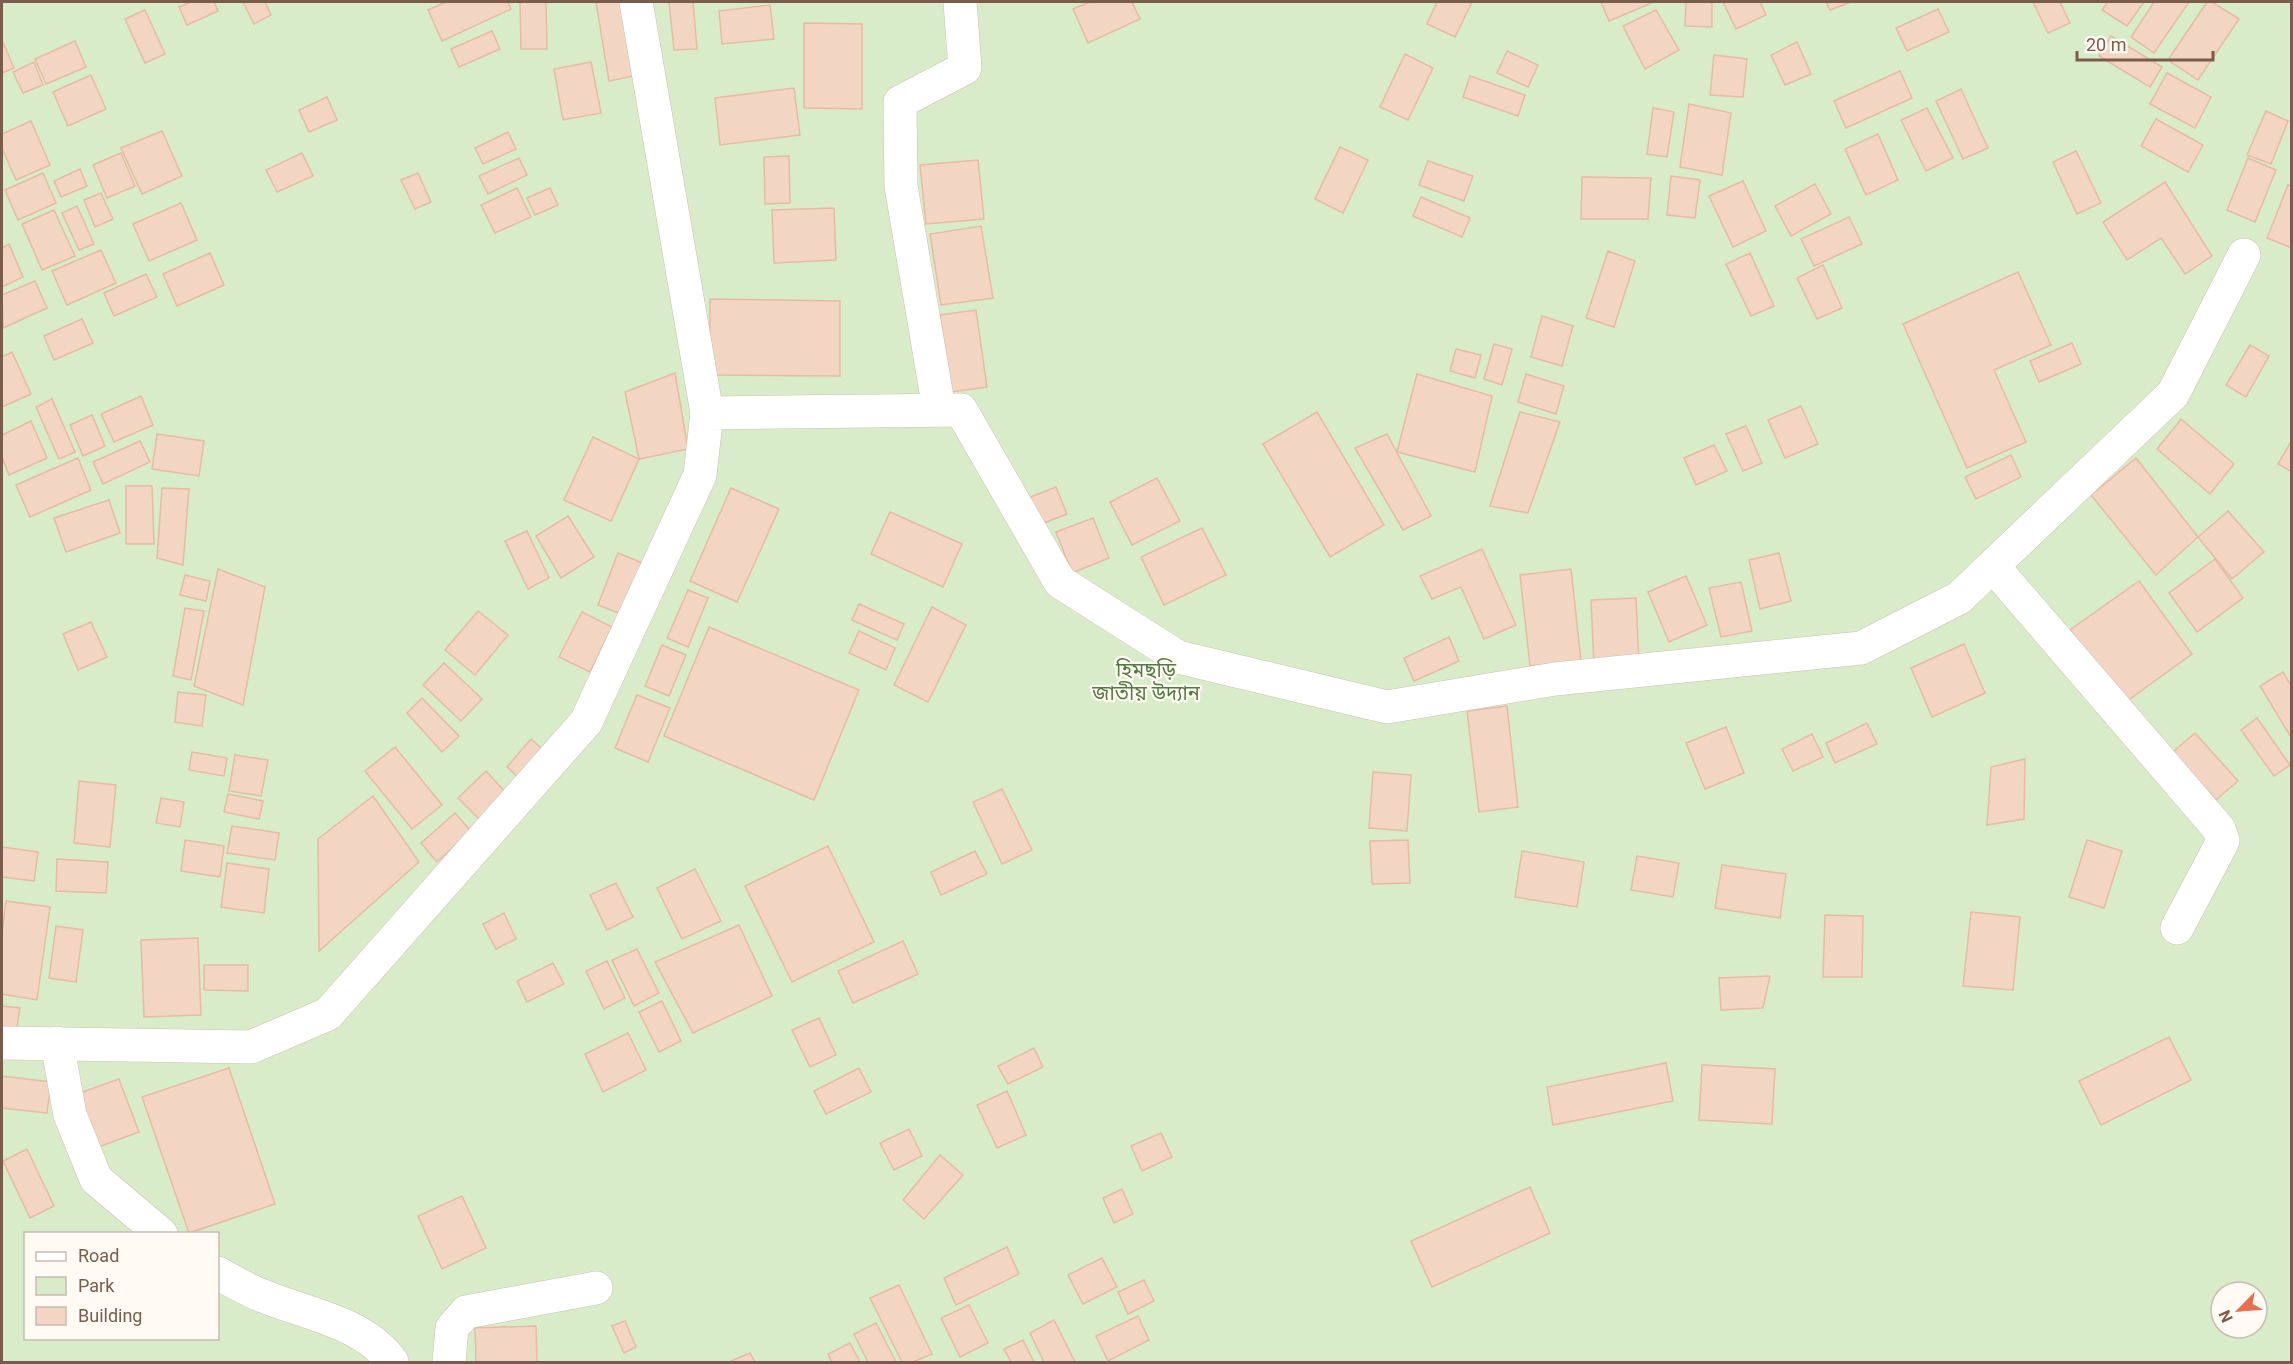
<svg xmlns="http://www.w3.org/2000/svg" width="2293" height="1364" font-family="Roboto,'Noto Sans Bengali',sans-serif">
<rect width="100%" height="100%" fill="#fdf6ec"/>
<path fill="#d8ecc9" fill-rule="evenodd" d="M2 2H2291V1362H2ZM26 1234H218V1338H26ZM2221 1292H2257V1328H2221Z"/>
<g fill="#f3d5c3" stroke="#e6bba3" stroke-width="1.5">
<path d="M191 2H214L218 11 187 25 179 7Z"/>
<path d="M243 2H265L271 15 254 24Z"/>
<path d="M446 2H508L511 9 442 41 428 10Z"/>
<path d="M520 2H546L547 49H521Z"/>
<path d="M596 2H622L633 76 609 81Z"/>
<path d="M669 2H693L697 49 674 50Z"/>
<path d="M1090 2H1132L1140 19 1088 43 1073 9Z"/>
<path d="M1437 2H1472L1455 37 1427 24Z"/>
<path d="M1601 2H1654L1609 21Z"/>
<path d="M1686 2H1712V27L1685 26Z"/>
<path d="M1723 2H1760L1766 15 1736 29Z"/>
<path d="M1826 2H1851L1830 10Z"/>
<path d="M2033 2H2060L2070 23 2048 33Z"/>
<path d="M2108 2H2144L2127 26 2102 10Z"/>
<path d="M2154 2H2189L2154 53 2131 37Z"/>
<path d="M2207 2H2212L2239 19 2198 80 2168 60Z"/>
<path d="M770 5 774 39 722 44 719 11Z"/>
<path d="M1938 9 1949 32 1907 51 1896 28Z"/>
<path d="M145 10 165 54 145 63 125 19Z"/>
<path d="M1656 10 1679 50 1645 69 1623 26Z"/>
<path d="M804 23 862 24V109L804 108Z"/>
<path d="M492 31 500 49 459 67 451 49Z"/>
<path d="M2111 36 2162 67 2150 87 2099 56Z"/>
<path d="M2 40 14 68 2 73Z"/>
<path d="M75 41 86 67 46 84 35 59Z"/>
<path d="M1797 42 1811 74 1785 85 1771 55Z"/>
<path d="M1507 51 1538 65 1528 87 1497 73Z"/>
<path d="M1405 54 1433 68 1408 120 1380 107Z"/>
<path d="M1714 55 1747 59 1743 97 1710 95Z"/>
<path d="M34 62 43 85 23 93 13 72Z"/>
<path d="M591 62 601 113 563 120 554 69Z"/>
<path d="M1900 71 1912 98 1846 128 1834 101Z"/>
<path d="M2167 73 2211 97 2195 128 2150 104Z"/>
<path d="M91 75 106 109 68 126 53 92Z"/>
<path d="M1470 76 1525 95 1518 116 1463 97Z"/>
<path d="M794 88 800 135 720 145 715 98Z"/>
<path d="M1961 89 1988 148 1963 159 1936 101Z"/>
<path d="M327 97 337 120 309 132 299 110Z"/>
<path d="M1689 104 1731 113 1722 175 1680 167Z"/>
<path d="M1653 108 1674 112 1667 157 1647 154Z"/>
<path d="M1927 108 1953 158 1926 171 1901 120Z"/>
<path d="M2266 111 2288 121 2271 164 2247 155Z"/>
<path d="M2156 119 2203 145 2188 172 2141 146Z"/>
<path d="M31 121 50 165 16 180 2 148V134Z"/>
<path d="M162 131 182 176 142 194 121 148Z"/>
<path d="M508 132 516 149 483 164 475 148Z"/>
<path d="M1878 134 1898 180 1866 195 1845 149Z"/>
<path d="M1340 147 1368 160 1343 213 1315 199Z"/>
<path d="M2076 151 2101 203 2077 214 2053 162Z"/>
<path d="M121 153 135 186 107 198 93 165Z"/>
<path d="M302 153 313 176 277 192 266 170Z"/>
<path d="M789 156 790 203 765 204 764 157Z"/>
<path d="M519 158 527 175 488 194 479 176Z"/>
<path d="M2248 158 2276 170 2255 222 2227 210Z"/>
<path d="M978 160 984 219 926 224 920 165Z"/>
<path d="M1428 161 1473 176 1464 201 1419 185Z"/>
<path d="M80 169 87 186 61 197 54 181Z"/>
<path d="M43 173 56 203 18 220 5 190Z"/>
<path d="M418 173 431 202 415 209 401 180Z"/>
<path d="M1671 176 1700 180 1695 218 1667 215Z"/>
<path d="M1582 177 1651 178 1648 219H1581Z"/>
<path d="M1743 181 1766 231 1733 247 1709 196Z"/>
<path d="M2165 182 2212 256 2185 274 2161 238 2127 260 2103 222Z"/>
<path d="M1815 184 1831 214 1791 236 1775 206Z"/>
<path d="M2288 185 2292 186V248L2267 238Z"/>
<path d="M517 188 531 217 495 233 481 205Z"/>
<path d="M550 188 558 205 535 215 527 198Z"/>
<path d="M101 193 113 219 95 227 84 200Z"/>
<path d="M1421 197 1470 218 1462 237 1413 216Z"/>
<path d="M181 203 197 240 149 261 133 224Z"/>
<path d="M77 206 94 244 79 250 62 213Z"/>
<path d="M834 208 836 260 774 263 772 210Z"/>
<path d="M54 210 75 256 42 270 22 224Z"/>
<path d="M1849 217 1862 244 1814 266 1801 239Z"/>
<path d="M981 226 993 298 941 305 930 234Z"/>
<path d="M9 244 23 277 2 287V248Z"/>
<path d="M101 250 116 283 67 305 52 271Z"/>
<path d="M1608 251 1635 261 1614 327 1586 318Z"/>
<path d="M210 253 224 285 177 306 163 274Z"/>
<path d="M1750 253 1774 306 1751 316 1726 264Z"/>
<path d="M1823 265 1842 308 1817 319 1797 278Z"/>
<path d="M2018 272 2051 345 1994 370 2026 442 1967 468 1903 324Z"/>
<path d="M146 274 157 297 114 316 104 293Z"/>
<path d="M35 281 47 308 3 328 2 295Z"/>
<path d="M710 299 840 301V376L710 375Z"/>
<path d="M976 310 987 387 951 392 940 315Z"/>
<path d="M1542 316 1573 326 1562 366 1531 357Z"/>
<path d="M82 319 93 343 54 360 44 336Z"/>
<path d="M2072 343 2081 364 2039 382 2030 361Z"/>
<path d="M1494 344 1512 349 1502 385 1484 379Z"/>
<path d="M2250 345 2269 356 2246 397 2226 385Z"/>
<path d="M1456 349 1481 355 1475 378 1450 371Z"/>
<path d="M12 352 31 394 2 407V357Z"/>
<path d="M675 373 688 449 639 459 625 392Z"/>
<path d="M1417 374 1492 396 1475 472 1397 452Z"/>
<path d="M1526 374 1564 386 1556 414 1518 402Z"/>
<path d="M141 396 153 425 114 442 101 414Z"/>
<path d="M52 399 75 452 59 459 36 407Z"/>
<path d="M1801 406 1818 444 1785 458 1768 420Z"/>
<path d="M1317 412 1384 525 1330 557 1263 444Z"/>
<path d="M1520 412 1560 422 1528 513 1490 506Z"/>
<path d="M92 415 105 446 83 456 70 425Z"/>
<path d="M2181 419 2234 464 2210 494 2157 449Z"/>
<path d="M31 421 47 458 9 475 2 457V435Z"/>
<path d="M1746 426 1762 463 1743 471 1726 434Z"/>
<path d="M157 434 204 441 199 476 152 469Z"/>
<path d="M1387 434 1431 516 1403 530 1355 448Z"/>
<path d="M593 437 639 459 611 521 564 500Z"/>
<path d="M2292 440V472L2278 464Z"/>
<path d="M140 441 150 462 103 484 93 462Z"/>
<path d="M1714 445 1727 471 1696 485 1684 458Z"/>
<path d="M2011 455 2021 477 1976 499 1965 477Z"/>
<path d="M78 458 91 490 30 517 16 485Z"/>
<path d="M2136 458 2198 537 2156 575 2091 495Z"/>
<path d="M1157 478 1180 521 1132 545 1110 502Z"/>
<path d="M126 486H152L154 544H126Z"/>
<path d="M1056 487 1067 514 1039 525 1028 498Z"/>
<path d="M162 488 189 489 183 565 157 558Z"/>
<path d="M731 488 779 509 737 602 690 581Z"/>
<path d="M109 500 120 533 66 552 54 518Z"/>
<path d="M2228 511 2264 552 2232 579 2198 537Z"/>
<path d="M890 512 962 544 943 587 871 554Z"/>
<path d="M568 516 594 557 561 578 536 536Z"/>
<path d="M1093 518 1109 558 1072 573 1056 532Z"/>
<path d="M1202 528 1226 575 1164 605 1141 557Z"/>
<path d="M527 531 549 578 528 589 505 541Z"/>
<path d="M1482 549 1516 625 1484 639 1461 587 1432 599 1420 576Z"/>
<path d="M618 553 645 564 624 615 598 605Z"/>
<path d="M1779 553 1791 601 1760 609 1749 560Z"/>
<path d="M2215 559 2243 598 2197 632 2169 593Z"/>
<path d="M218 569 265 587 243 705 194 686Z"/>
<path d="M1571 569 1581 661 1530 666 1520 575Z"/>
<path d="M185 575 210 581 206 601 180 595Z"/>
<path d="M1686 576 1707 625 1669 642 1648 592Z"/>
<path d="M2139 581 2192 654 2123 704 2070 630Z"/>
<path d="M1741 582 1752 631 1721 637 1709 588Z"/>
<path d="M688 590 708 598 688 647 667 638Z"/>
<path d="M1636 598 1639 664 1594 666 1591 600Z"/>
<path d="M859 604 904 624 897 640 852 620Z"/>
<path d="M932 607 966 625 928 702 894 685Z"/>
<path d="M185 608 204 611 191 680 173 676Z"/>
<path d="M478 611 508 635 475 675 445 650Z"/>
<path d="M582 612 612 627 590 672 559 657Z"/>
<path d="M91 622 107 657 78 670 63 634Z"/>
<path d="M709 627 859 690 814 800 664 736Z"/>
<path d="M859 631 895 648 886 670 849 653Z"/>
<path d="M1449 637 1459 661 1414 681 1404 658Z"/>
<path d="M1964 644 1985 693 1932 717 1911 668Z"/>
<path d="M662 645 686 655 669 696 645 686Z"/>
<path d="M444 663 482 699 461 721 423 685Z"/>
<path d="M2283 672 2292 687V739L2260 686Z"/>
<path d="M178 692 206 695 202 726 175 722Z"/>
<path d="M637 695 670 708 648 762 615 748Z"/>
<path d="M422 698 459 736 442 752 407 713Z"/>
<path d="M1507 706 1518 807 1479 812 1467 711Z"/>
<path d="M2257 718 2290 765 2274 776 2241 730Z"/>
<path d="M1867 723 1877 744 1835 763 1826 743Z"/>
<path d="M1726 727 1744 773 1705 789 1686 743Z"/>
<path d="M2195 733 2238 781 2216 800 2173 752Z"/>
<path d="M1812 734 1823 757 1793 771 1782 749Z"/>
<path d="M531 739 547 753 522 781 507 767Z"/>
<path d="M395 747 442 805 412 829 365 771Z"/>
<path d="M192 752 227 758 224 776 189 770Z"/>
<path d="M235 755 268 760 261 796 229 791Z"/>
<path d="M2025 759 2024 819 1987 825 1991 767Z"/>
<path d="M486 771 507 794 480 820 458 798Z"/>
<path d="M1373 772 1411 775 1407 831 1369 828Z"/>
<path d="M79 781 116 785 110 847 74 843Z"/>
<path d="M1002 789 1032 850 1002 864 973 802Z"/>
<path d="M228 794 263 801 259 819 224 812Z"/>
<path d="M373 796 419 862 319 951 318 839Z"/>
<path d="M161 798 184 802 180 827 156 823Z"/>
<path d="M455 813 471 831 437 862 421 843Z"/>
<path d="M232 826 279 833 275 860 227 853Z"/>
<path d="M185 840 224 846 220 877 181 871Z"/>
<path d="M1408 840 1410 883 1372 884 1370 841Z"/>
<path d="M2087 840 2122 851 2104 908 2069 897Z"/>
<path d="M828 846 874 942 792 982 745 886Z"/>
<path d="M2 847 38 852 34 881 2 877Z"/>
<path d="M975 851 987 874 941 895 931 872Z"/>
<path d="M1522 851 1584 862 1577 907 1515 897Z"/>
<path d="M1637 856 1679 863 1673 897 1631 890Z"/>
<path d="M57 859 108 862 106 893 56 891Z"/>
<path d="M227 863 269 869 264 913 221 907Z"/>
<path d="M1722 865 1786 874 1780 918 1715 908Z"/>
<path d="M695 869 721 921 682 939 657 888Z"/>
<path d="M616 883 633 917 607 930 590 895Z"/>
<path d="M6 901 50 907 37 1000 2 994V933Z"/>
<path d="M1971 912 2020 917 2013 990 1963 986Z"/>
<path d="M504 913 516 939 496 949 483 924Z"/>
<path d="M1825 915 1863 916 1862 977H1823Z"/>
<path d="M739 925 772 996 693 1033 655 962Z"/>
<path d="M56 926 83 930 76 982 49 978Z"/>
<path d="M198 938 201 1015 144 1017 141 940Z"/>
<path d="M903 941 918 974 853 1003 838 971Z"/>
<path d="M637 949 659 993 634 1006 612 960Z"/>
<path d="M607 961 625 998 604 1009 586 971Z"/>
<path d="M553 963 564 984 527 1002 517 981Z"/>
<path d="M204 965H248V991L204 990Z"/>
<path d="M1770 976 1763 1008 1721 1010 1719 978Z"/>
<path d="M662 1001 681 1041 659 1052 639 1012Z"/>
<path d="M2 1006 20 1008 15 1039 2 1038Z"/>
<path d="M819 1018 836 1055 810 1067 792 1030Z"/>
<path d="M628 1033 646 1070 603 1092 585 1054Z"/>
<path d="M2169 1037 2191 1080 2101 1125 2079 1081Z"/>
<path d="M1034 1048 1043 1067 1008 1084 998 1066Z"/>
<path d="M1666 1063 1673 1101 1553 1125 1547 1087Z"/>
<path d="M1702 1065 1775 1069 1772 1124 1699 1120Z"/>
<path d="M229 1068 275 1204 189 1233 142 1097Z"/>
<path d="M859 1068 871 1092 826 1114 814 1091Z"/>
<path d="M2 1076 51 1082 47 1113 2 1108Z"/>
<path d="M119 1079 139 1132 93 1149 72 1096Z"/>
<path d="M1007 1091 1026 1135 997 1148 977 1105Z"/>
<path d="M909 1129 922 1156 894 1170 880 1143Z"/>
<path d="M1161 1133 1172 1157 1142 1171 1131 1146Z"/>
<path d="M27 1149 54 1206 30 1218 3 1161Z"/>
<path d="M940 1155 963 1175 924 1219 903 1200Z"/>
<path d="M1530 1187 1550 1233 1432 1287 1411 1241Z"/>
<path d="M1122 1189 1133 1214 1114 1223 1103 1198Z"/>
<path d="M462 1196 486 1248 442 1269 418 1216Z"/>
<path d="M1007 1247 1019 1274 956 1305 944 1278Z"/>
<path d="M1102 1258 1117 1287 1083 1304 1068 1275Z"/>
<path d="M1144 1280 1154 1301 1128 1314 1118 1292Z"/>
<path d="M899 1285 932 1354 913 1362H902L870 1298Z"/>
<path d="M969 1305 988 1343 960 1357 941 1318Z"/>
<path d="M1138 1316 1149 1340 1108 1361 1096 1336Z"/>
<path d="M1054 1320 1075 1362H1044L1030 1333Z"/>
<path d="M625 1321 636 1347 624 1353 612 1326Z"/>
<path d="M876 1323 896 1362H868L854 1334Z"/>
<path d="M536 1326 537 1362H476L475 1328Z"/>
<path d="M1023 1340 1034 1362H1011L1004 1349Z"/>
<path d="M850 1343 860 1362H832L828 1354Z"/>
<path d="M750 1353 755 1362H729Z"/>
</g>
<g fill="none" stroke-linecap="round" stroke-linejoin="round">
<defs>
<g id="minor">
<path d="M636 2 707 413"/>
<path d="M939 409 901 186 900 102 965 68 960 2"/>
<path d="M1993 566 2219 829 2223 841 2177 928"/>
<path d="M2 1043 251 1047 328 1014 586 722 700 475 707 413 961 410 1060 582 1178 657 1387 707 1555 679 1861 648 1959 598 2173 394 2244 255"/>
<path d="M57 1043 70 1115 96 1179 161 1234"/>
<path d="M218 1273C232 1281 247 1290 263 1296 306 1314 364 1322 392 1362"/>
<path d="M449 1362 452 1328 466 1312 596 1288"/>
</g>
</defs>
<use href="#minor" stroke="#d1beb0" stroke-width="34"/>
<use href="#minor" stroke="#fff" stroke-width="33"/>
</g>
<g text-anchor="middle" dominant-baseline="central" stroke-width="4.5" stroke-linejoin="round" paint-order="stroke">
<g font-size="20" fill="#537a41" stroke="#fffaf3">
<text x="1146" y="670">হিমছড়ি<tspan x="1146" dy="23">জাতীয় উদ্যান</tspan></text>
</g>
</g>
<rect width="2293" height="1364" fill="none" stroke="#7a5c4d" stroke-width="6"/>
<rect x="24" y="1232" width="195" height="108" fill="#fffaf3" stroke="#cabbb1" stroke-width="1.5"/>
<rect x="36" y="1252" width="30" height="9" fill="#ffffff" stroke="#cabbb1" stroke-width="1.5"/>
<text x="78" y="1262" font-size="18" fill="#7a5c4d">Road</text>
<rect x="36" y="1277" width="30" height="18" fill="#d8ecc9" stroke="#cabbb1" stroke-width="1.5"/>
<text x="78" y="1292" font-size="18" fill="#7a5c4d">Park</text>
<rect x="36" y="1307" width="30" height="18" fill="#f3d5c3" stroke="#cabbb1" stroke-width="1.5"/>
<text x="78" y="1322" font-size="18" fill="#7a5c4d">Building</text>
<g transform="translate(2239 1310) rotate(245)"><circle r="28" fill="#fffaf3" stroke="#cabbb1" stroke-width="1.5"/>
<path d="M0-4.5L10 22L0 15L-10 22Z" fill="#e76f51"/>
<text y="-9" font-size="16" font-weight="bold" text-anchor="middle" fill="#7a5c4d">N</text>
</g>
<path d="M2077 51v9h136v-9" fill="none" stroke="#7a5c4d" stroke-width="3"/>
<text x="2086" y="51" font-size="18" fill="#7a5c4d" stroke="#fffaf3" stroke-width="4.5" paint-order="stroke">20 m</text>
</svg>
